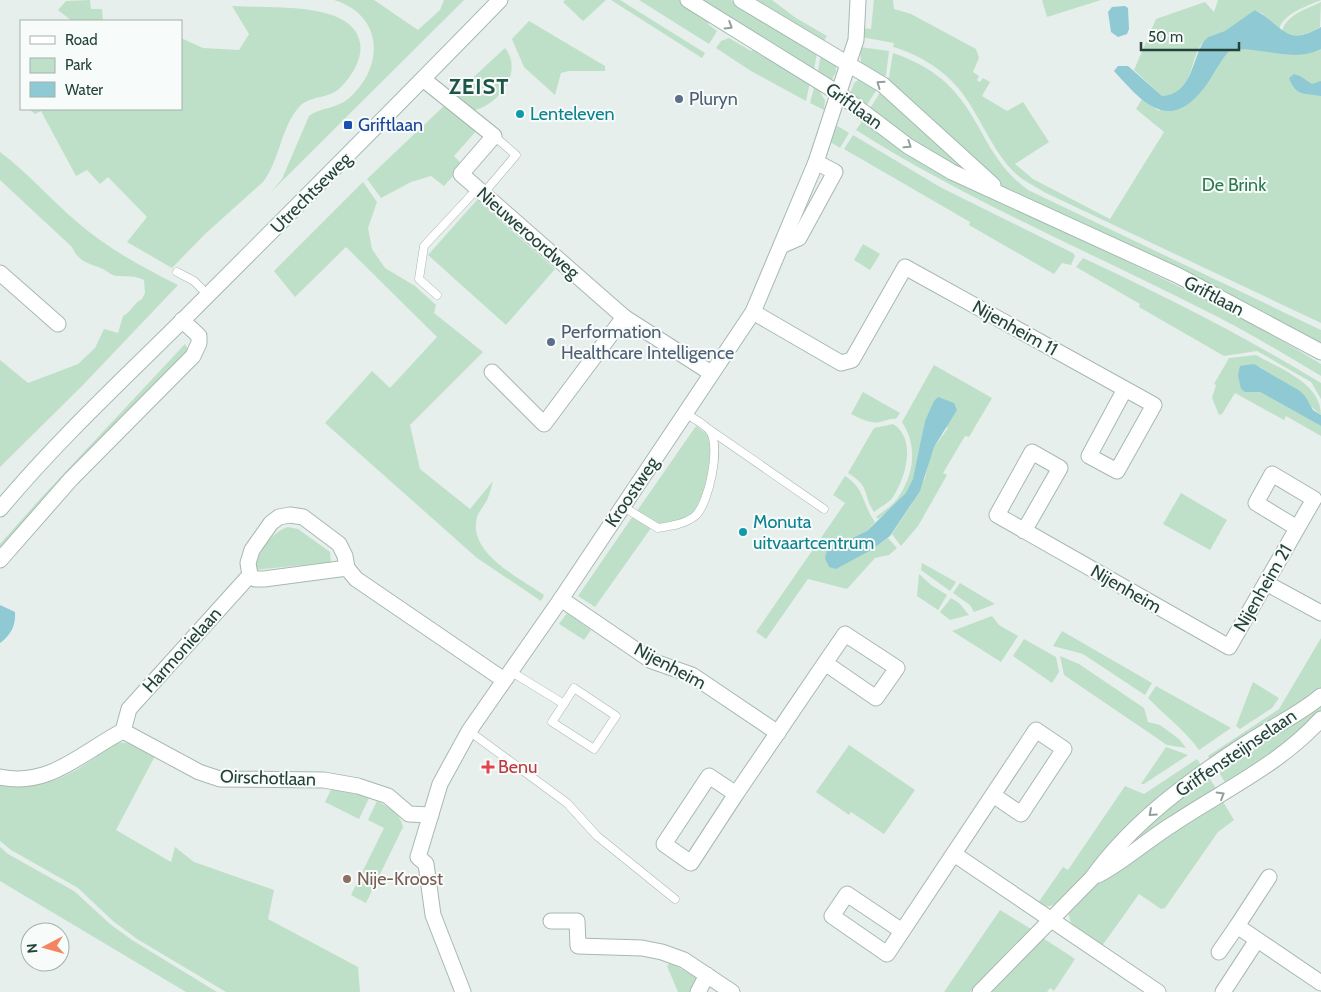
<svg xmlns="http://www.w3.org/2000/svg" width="1321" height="992" font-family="Cabin,sans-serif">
<rect width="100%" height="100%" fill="#e6efeb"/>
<g fill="#bfe0c8">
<path d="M90 0 91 9H102L103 21H72L58 10 66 1Z"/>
<path d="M334 0H374L418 30 440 10 444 0H464L270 193 282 179 309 116C321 107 336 109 348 99 385 68 384 15 334 0Z"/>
<path d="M565 0H606L583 21 563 2Z"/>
<path d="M611 0H620L705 53 702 58Z"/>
<path d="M639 0H681L710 20 708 24 717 31 709 44Z"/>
<path d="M693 0H731L817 53 813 75Z"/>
<path d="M758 0H772L796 18 827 36 822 44Z"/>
<path d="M874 0H893L894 9 911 14 976 49 979 58 973 72 979 76 977 80 980 82 983 78 990 82 982 96 1007 111 1023 102 1049 142 1015 164 1033 179 1110 219 1164 132 1136 109 1142 99 1159 111 1228 49 1321 45V323L1046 193C1035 186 1023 181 1014 172 993 151 982 121 965 97 949 73 921 55 893 47L894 43 861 37 862 28 871 29Z"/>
<path d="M1042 0H1101L1047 17Z"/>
<path d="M1218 0H1321C1307 6 1282 14 1279 30L1263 14 1255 10C1246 17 1236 25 1226 31 1220 34 1212 34 1207 38 1186 56 1198 94 1162 96L1134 70 1156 19 1205 2 1214 12Z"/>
<path d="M1321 2 1320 27C1307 35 1297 38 1282 32 1285 15 1307 9 1321 2Z"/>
<path d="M232 6C267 9 353 0 360 43 363 58 352 76 341 87 330 99 311 95 300 106 281 126 280 160 263 182L205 234 172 268 127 242 147 217 108 177 100 184 87 170 76 176 41 111 35 114 29 109H181V38L203 48 239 50 249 34Z"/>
<path d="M529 21 605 66V71H569L561 73 555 95 524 67 512 39Z"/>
<path d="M729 38 751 51 754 48 810 82 806 101 751 71 716 48 721 41Z"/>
<path d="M860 47 889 51 886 75 881 83 861 64Z"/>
<path d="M505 48C525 74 496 108 468 112L452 97Z"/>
<path d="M893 53C914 60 937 72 952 89 983 122 987 160 1028 190L1321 330V345L1003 188 885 85 889 77Z"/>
<path d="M821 54 836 63V72L831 81 817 77Z"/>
<path d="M860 79 877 89 865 108 850 94 854 83Z"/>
<path d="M815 84 825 100 824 110 810 103Z"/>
<path d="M881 91 973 173 929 155 869 110Z"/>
<path d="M446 104 478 129 454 156 463 165 444 186 431 176 411 182 381 198 367 179Z"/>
<path d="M863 120 979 190 1209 301 1265 330 1321 364V376C1282 353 1243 329 1202 309 1086 250 966 200 856 130Z"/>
<path d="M836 125 849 133 840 148 829 141Z"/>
<path d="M853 135 940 187 1073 253 1075 256 1071 265 1062 263 1054 274 969 225 970 222 844 149Z"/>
<path d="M0 152C28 173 50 199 77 222 107 248 142 267 178 285L82 386 0 467V360L28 383 78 364 95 348 104 329 118 333 123 316C131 312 134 303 142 299L145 293 144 280C134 275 128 277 117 276 111 275 108 272 103 269 89 263 79 263 72 247L0 180Z"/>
<path d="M363 182 377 202 368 228 372 249 385 268 415 286 436 305 434 313 483 352 410 425 420 469 470 509 493 481C491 487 490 494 487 500 484 506 479 511 477 517 467 553 520 578 544 595L541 601 477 558 325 423 372 371 390 388 437 337 346 247 295 297 274 271Z"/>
<path d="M477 200 555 269 506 325 428 255Z"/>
<path d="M863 244 880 254 870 270 854 260Z"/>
<path d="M1083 258C1165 296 1244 336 1321 383V399L1311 382 1257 351 1224 356 1139 307 1140 304 1076 267Z"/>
<path d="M185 344 189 351 0 558V544L41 498Z"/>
<path d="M1256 355C1280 369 1321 383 1321 415L1279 379 1260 367 1245 392H1260L1321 426V436L1286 416 1284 420 1235 393 1222 414 1219 415 1212 398 1216 385 1214 384 1229 358Z"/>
<path d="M934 365 992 398 969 437 965 436 943 473 947 475 918 526 901 546 892 534 911 505 925 478 929 460 934 447 948 428 925 421C920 444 919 473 907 493 900 504 888 511 878 519L876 517C883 511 892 506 897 499 914 476 918 446 902 422Z"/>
<path d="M863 392 900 413 896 419C889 418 886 421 880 422 870 424 859 418 851 414Z"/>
<path d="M893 424C917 439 906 477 893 497 889 503 880 507 874 512 862 493 871 487 848 473L874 428Z"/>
<path d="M696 426C703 431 710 435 711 444 712 459 703 506 691 514 680 522 669 522 657 524L637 511Z"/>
<path d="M845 476C866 490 861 502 875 522L867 531 827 550 873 549 888 538 897 548 889 555 875 558 847 589 808 579 766 639 756 632 845 503 833 495Z"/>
<path d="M1181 493 1227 520 1210 550 1163 524Z"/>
<path d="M633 516 651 528 595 607 578 596Z"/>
<path d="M288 527 298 529 330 552 331 562 255 570 254 565C262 550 271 532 288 527Z"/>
<path d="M922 563 956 582 950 591 921 570Z"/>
<path d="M919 574 931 585 947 595 938 610 917 596Z"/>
<path d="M960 583 995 604 974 612 970 605 953 593Z"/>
<path d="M951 598 959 603 969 615 950 620 940 612Z"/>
<path d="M567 613 591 630 584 640 559 624Z"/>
<path d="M992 616 999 625 1018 636 1001 662 952 631Z"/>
<path d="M1062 631 1152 683 1145 695 1083 654 1053 646Z"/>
<path d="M1321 638V688L1211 761 1208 756 1279 709Z"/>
<path d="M1024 639 1056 657 1059 672 1052 683 1013 656Z"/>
<path d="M1060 656 1079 664 1144 708 1148 722 1160 725 1179 739 1186 748 1167 745 1064 675Z"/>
<path d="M1253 682 1279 698 1272 708 1240 729 1236 726Z"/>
<path d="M1156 686 1231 728 1199 750C1185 730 1165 716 1148 698Z"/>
<path d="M1321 701V714L1304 732 1226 784 1217 769Z"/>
<path d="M117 742 127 743 156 754 116 830 171 862 175 847 194 862 274 890 268 919 358 967 360 992H226L137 939 113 921 78 888 11 850 0 841V782C49 794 78 770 117 742Z"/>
<path d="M849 745 915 790 884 834 851 812 849 815 816 792Z"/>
<path d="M1166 747 1188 755 1144 784H1141Z"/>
<path d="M1197 759 1203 768 1058 902C1051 907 1046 908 1038 903L1063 867 1068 870 1125 786 1144 794Z"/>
<path d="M1208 776 1217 790 1114 861 1149 821Z"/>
<path d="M332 788 370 796 359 819 325 802Z"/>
<path d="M1222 800 1234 820 1218 832 1165 908 1161 909 1139 894 1102 946C1090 938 1067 929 1069 912L1102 880Z"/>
<path d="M377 801C388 807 401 814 403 827L366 903 351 895 384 828 368 820Z"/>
<path d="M0 847 8 854 74 891 110 924 132 940 217 992H186L0 881Z"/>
<path d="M1000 910 1031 929 970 992H944Z"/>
<path d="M1043 938 1075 959 1054 991 1050 988 1047 992H989Z"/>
<path d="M670 963 695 976 697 981 693 992H678L667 966Z"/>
</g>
<g fill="#8ec9d4">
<path d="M1125 6 1128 8 1129 29 1127 34 1118 37 1111 32 1108 12 1112 7Z"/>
<path d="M1255 10C1283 25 1285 48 1321 27V49C1291 64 1261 45 1230 50 1219 62 1213 76 1204 88 1169 134 1142 102 1114 71L1118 66H1128L1162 96C1192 94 1191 62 1204 41L1208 37 1225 31Z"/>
<path d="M1294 74 1300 76 1312 84 1321 81V96C1305 93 1296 97 1289 78Z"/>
<path d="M1254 364 1300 391 1305 396 1313 410 1321 415V426L1260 392H1245L1241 389 1238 375 1240 366Z"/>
<path d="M938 397 954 403 957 410 934 447 920 491 890 536 873 549 836 569 829 567 825 558 827 550 867 531 906 493 913 479 925 421 934 401Z"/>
<path d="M0 605 15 612C16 625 11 635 0 643Z"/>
</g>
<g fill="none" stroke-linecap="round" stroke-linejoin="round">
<defs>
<g id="lane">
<path d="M483 194 516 155 494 136"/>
<path d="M177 272 194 281 208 295"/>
<path d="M437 295 419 279 424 246 477 189"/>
<path d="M710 430 824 509"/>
<path d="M622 506 658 528C671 526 685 524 695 516 709 504 721 446 710 431 705 424 692 418 685 413"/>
<path d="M510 671 564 704"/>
<path d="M574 688 616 716 594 749 552 722Z"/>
<path d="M469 731 567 803 597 836 675 899"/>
</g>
<g id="street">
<path d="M423 79 494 136 461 174 624 317 711 373"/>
<path d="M781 246 799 238 835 172 816 162"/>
<path d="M0 273 58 324"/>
<path d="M753 312 841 363 852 360 905 267C988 313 1071 359 1154 405L1117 471 1089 456 1125 389"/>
<path d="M492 372 544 424 624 317"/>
<path d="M1024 531 1060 468 1032 452 997 515 1229 647 1314 499 1272 474 1256 503 1297 528"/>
<path d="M0 560 71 479 193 356 199 343V336L182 320"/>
<path d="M250 575 255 579H264L347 568 356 579 504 680"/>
<path d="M1266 583 1321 613"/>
<path d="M561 599 652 661 692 675 778 733"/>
<path d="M123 731 129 709 250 575 248 563 252 550 271 523 279 517 290 515 303 517 339 544 345 556 347 568"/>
<path d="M123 731 199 772 220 779 324 780 358 786 388 796 409 814 431 815"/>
<path d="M709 776 736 794 691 863 664 844Z"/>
<path d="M0 777C49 788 82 752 123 731"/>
<path d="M736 794 825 663 876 698 897 668 845 634 825 663"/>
<path d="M954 854 1158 992"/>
<path d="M1098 875C1125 861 1147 840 1173 824 1224 790 1279 765 1321 719"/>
<path d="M1269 877 1237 926 1321 983"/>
<path d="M551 921H577L578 946 642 948 662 952 684 960 732 992"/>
<path d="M902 931 847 894 832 916 887 954 1036 730 1064 749 1021 814 993 795"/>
<path d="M1219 952 1237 926"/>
<path d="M463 992 433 915 426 864 418 857 440 784 469 731 561 599 753 312 816 162 831 116 856 40 858 0"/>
<path d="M698 992 707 975"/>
<path d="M980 992 1092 878C1133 821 1191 779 1250 741 1274 726 1300 714 1321 696"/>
<path d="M1223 992 1257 940"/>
</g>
<g id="secondary">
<path d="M688 0 838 93 908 146 952 172 1179 276 1321 352"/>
<path d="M741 0 883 85 993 185"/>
<path d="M0 509C60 437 129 374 195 308 297 206 399 104 500 0"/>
</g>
</defs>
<use href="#lane" stroke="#a8b8b2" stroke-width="9"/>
<use href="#street" stroke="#a8b8b2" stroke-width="17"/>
<use href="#secondary" stroke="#a4bbb3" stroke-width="17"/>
<use href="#lane" stroke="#fff" stroke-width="8"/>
<use href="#street" stroke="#fff" stroke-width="15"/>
<use href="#secondary" stroke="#fff" stroke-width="15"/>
</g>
<defs><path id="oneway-chevron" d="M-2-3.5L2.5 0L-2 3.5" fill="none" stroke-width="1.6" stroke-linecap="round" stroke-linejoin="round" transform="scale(1.25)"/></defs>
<g stroke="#92a09c">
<use href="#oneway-chevron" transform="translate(729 26) rotate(32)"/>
<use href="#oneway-chevron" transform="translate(880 84) rotate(-145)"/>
<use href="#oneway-chevron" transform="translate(908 145) rotate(34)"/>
<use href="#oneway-chevron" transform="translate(1221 795) rotate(-31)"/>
<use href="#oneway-chevron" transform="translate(1152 813) rotate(138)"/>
</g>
<g fill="#5c6f8a" stroke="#f7fbf9" stroke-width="2">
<circle cx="679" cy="99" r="5"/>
<circle cx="551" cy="342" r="5"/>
</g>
<g fill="#0f9aa8" stroke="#f7fbf9" stroke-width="2">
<circle cx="520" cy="114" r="5"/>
<circle cx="743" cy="532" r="5"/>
</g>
<rect fill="#1a4fb4" stroke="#f7fbf9" stroke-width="2" x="343" y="120" width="10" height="10" rx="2.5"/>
<path fill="#e0444e" stroke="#f7fbf9" stroke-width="2" d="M485.5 759.5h5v5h5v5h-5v5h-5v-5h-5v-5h5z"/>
<circle fill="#8d6e63" stroke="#f7fbf9" stroke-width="2" cx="347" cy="879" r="5"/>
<g text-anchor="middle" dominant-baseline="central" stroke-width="4" stroke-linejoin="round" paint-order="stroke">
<g font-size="18" fill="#4e5e75" stroke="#f7fbf9" text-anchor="start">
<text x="689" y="99">Pluryn</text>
<text x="561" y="332">Performation<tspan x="561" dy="21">Healthcare Intelligence</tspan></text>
</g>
<g font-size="18" fill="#24423a" stroke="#f7fbf9">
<text transform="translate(854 106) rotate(36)">Griftlaan</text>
<text transform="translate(311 193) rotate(-45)">Utrechtseweg</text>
<text transform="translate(528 233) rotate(41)">Nieuweroordweg</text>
<text transform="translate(1214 296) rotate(28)">Griftlaan</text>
<text transform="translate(1015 328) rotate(29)">Nijenheim 11</text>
<text transform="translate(632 492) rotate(-56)">Kroostweg</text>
<text transform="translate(1263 588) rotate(-60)">Nijenheim 21</text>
<text transform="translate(1126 589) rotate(30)">Nijenheim</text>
<text transform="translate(182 650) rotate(-48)">Harmonielaan</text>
<text transform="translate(670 666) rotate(28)">Nijenheim</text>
<text transform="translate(1236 753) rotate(-34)">Griffensteijnselaan</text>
<text transform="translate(268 778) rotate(2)">Oirschotlaan</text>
</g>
<g font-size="18" fill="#0d838f" stroke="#f7fbf9" text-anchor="start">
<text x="530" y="114">Lenteleven</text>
<text x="753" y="522">Monuta<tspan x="753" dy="21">uitvaartcentrum</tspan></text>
</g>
<g font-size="18" fill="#164399" stroke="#f7fbf9" text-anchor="start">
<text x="358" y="125">Griftlaan</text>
</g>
<g font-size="18" fill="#2d7a4b" stroke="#f7fbf9">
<text x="1234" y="185">De Brink</text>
</g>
<g font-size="18" fill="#be3a42" stroke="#f7fbf9" text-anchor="start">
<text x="498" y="767">Benu</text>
</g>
<g font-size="18" fill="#785e54" stroke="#f7fbf9" text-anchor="start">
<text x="357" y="879">Nije-Kroost</text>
</g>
<g font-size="22" font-weight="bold" letter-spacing="1" fill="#1f5548" stroke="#f7fbf9">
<text x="479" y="86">ZEIST</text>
</g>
</g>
<rect x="20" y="20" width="162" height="90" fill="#f7fbf9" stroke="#a3b1ad"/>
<rect x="30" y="36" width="25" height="8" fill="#ffffff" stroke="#a3b1ad"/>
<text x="65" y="45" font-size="15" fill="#24423a">Road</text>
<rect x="30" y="58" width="25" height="15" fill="#bfe0c8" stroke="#a3b1ad"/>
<text x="65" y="70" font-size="15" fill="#24423a">Park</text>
<rect x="30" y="82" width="25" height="15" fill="#8ec9d4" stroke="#a3b1ad"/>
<text x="65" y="95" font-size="15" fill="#24423a">Water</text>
<g transform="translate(45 947) rotate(264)"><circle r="24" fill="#f7fbf9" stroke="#a3b1ad"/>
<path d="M0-4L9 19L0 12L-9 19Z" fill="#f4845f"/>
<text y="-8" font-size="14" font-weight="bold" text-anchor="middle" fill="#24423a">N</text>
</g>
<path d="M1141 42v8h98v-8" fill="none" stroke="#24423a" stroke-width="2.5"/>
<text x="1148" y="42" font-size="15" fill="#24423a" stroke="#f7fbf9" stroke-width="4" paint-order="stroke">50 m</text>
</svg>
